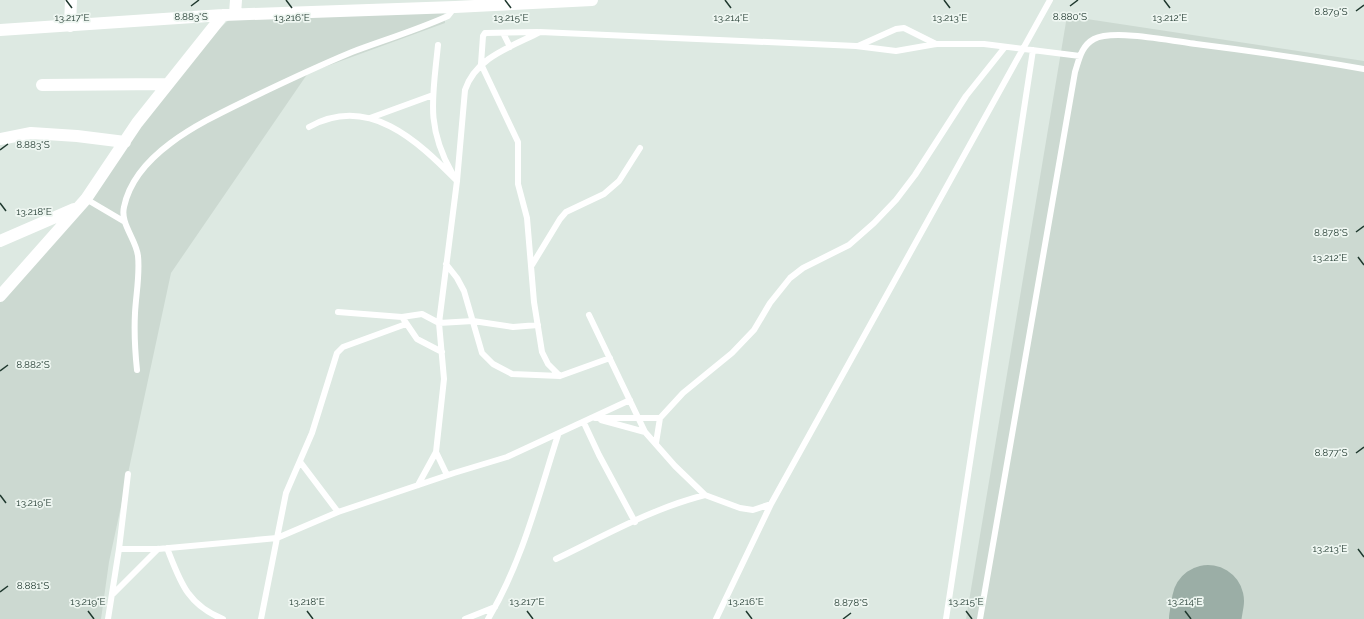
<svg xmlns="http://www.w3.org/2000/svg" width="1364" height="619" font-family="Raleway,sans-serif">
<style>
.built{fill:#ccd9d1}
.lines{fill:none;stroke-linecap:round;stroke-linejoin:round}
.runway{stroke:#9baea6;stroke-width:72}
.service{stroke:#fff;stroke-width:6}
.minor{stroke:#fff;stroke-width:12}
.ticks{fill:none;stroke:#1f382e;stroke-width:1.5}
.ticks-label{font-size:10px;text-anchor:middle;fill:#1f382e;stroke:#eef6f1;stroke-width:3.5;stroke-linejoin:round;paint-order:stroke}
</style>
<rect width="100%" height="100%" fill="#dde9e2"/>
<path class="built" d="M444,6L445,23L308,73L171,273L109,562L101,619H0V302L16,277L220,28L230,19Z
M1067,16L1364,61V619H966Z"/>
<g class="lines">
<path class="runway" d="M1205,619L1208,601"/>
<path class="service" d="M538,32L485,33L483,36L481,64L518,142V184L527,218L534,302L542,352L548,364L560,376
M503,33L510,47
M438,45C433,96 425,125 452,173
M858,46L896,29L904,28L936,44
M370,118L433,95
M309,127C368,94 417,140 457,181
M86,199L125,222
M446,264L457,278L464,291L482,353L493,364L512,374L560,376L610,358
M532,265L560,219L566,212L604,194L619,181L640,148
M338,312L402,317L417,339L442,352
M589,315L645,432L675,466L705,495L740,508L753,510L771,504
M402,317L422,314L439,323L473,321L513,327L538,325
M137,370C135,351 134,332 135,313C136,294 140,275 138,256C136,239 120,224 124,207C135,153 202,122 247,100C282,83 316,67 352,52C384,40 417,30 448,16L455,7
M595,418H660
M601,420L645,432
M584,423L599,455L635,522
M656,443L660,418L683,393L732,353L754,330L770,303L790,278L803,268L849,245L874,223L896,200L915,175L966,96L1005,47
M436,452L447,475
M301,463L338,512
M418,485L436,452L444,379L439,323L457,181L465,90C476,57 511,47 540,32L856,46L896,51L936,44H984L1080,56
M167,548C180,581 187,605 223,619
M119,549L128,474
M556,559C604,536 653,508 705,495
M112,595L158,549
M108,619L119,549H158L277,538L286,493L312,433L337,353L343,347L406,324
M261,619L277,538L338,512L454,473L507,457L630,400
M465,619L495,607
M488,619C522,563 538,497 558,435
M716,619L771,504L1050,0
M946,619L1033,50
M980,619L1075,72C1079,60 1081,46 1094,39C1113,29 1173,41 1196,44C1252,51 1308,59 1364,69"/>
<path class="minor" d="M235,14L236,0
M70,26L71,0
M0,30L223,15L455,7L592,0
M42,85L167,84
M0,139L31,133L77,136L125,142
M0,241L74,209
M0,296L86,199L137,123L223,15"/>
</g>
<path class="ticks" d="M66,0L72,8M286,0L292,8M505,0L511,8M725,0L731,8M944,0L950,8M1164,0L1170,8M191,6L199,0M1070,6L1078,0M1356,11L1364,5M0,150L8,144M0,203L6,211M1356,232L1364,226M1358,257L1364,265M0,371L8,365M1356,453L1364,447M0,495L6,503M1358,549L1364,557M0,592L8,586M88,611L94,619M307,611L313,619M527,611L533,619M746,611L752,619M966,611L972,619M1185,611L1191,619M843,619L851,613"/>
<g class="ticks-label">
<text x="1331" y="15">8.879°S</text>
<text x="191" y="20">8.883°S</text>
<text x="1070" y="20">8.880°S</text>
<text x="72" y="21">13.217°E</text>
<text x="292" y="21">13.216°E</text>
<text x="511" y="21">13.215°E</text>
<text x="731" y="21">13.214°E</text>
<text x="950" y="21">13.213°E</text>
<text x="1170" y="21">13.212°E</text>
<text x="33" y="148">8.883°S</text>
<text x="34" y="215">13.218°E</text>
<text x="1331" y="236">8.878°S</text>
<text x="1330" y="261">13.212°E</text>
<text x="33" y="368">8.882°S</text>
<text x="1331" y="456">8.877°S</text>
<text x="34" y="506">13.219°E</text>
<text x="1330" y="552">13.213°E</text>
<text x="33" y="589">8.881°S</text>
<text x="88" y="605">13.219°E</text>
<text x="307" y="605">13.218°E</text>
<text x="527" y="605">13.217°E</text>
<text x="746" y="605">13.216°E</text>
<text x="966" y="605">13.215°E</text>
<text x="1185" y="605">13.214°E</text>
<text x="851" y="606">8.878°S</text>
</g>
</svg>
